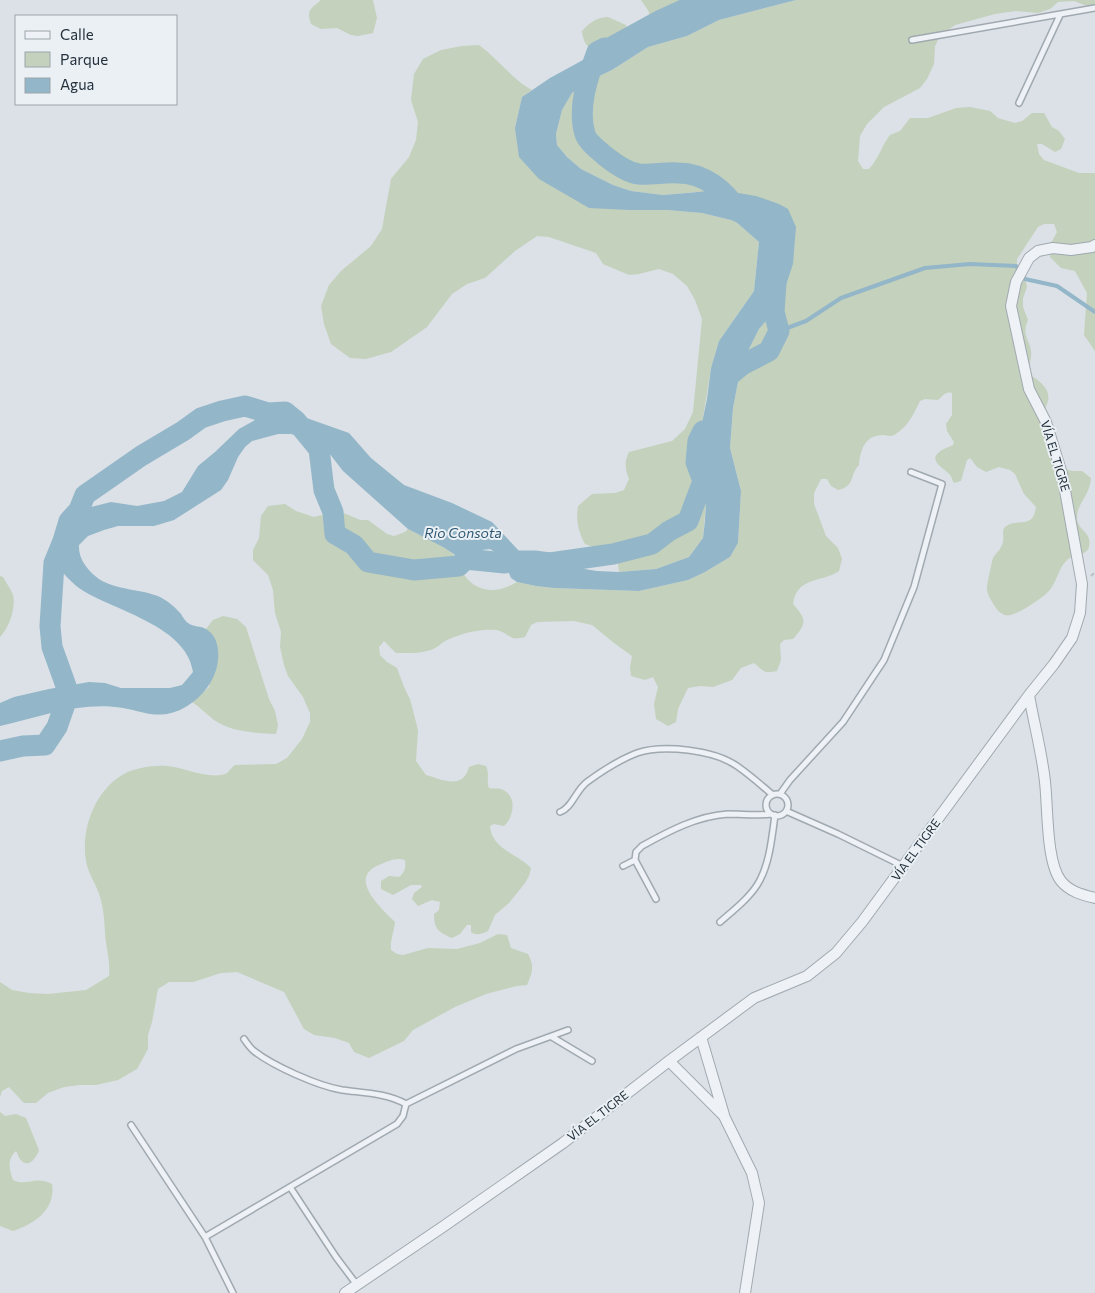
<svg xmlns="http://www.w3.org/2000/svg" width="1095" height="1293" font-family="Commissioner,sans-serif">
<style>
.green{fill:#c4d1bc}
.water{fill:#93b6c9}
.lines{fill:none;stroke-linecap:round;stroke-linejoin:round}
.stream{stroke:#93b6c9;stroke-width:4}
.river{stroke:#93b6c9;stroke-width:21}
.lane-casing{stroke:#a0a9b0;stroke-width:8}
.street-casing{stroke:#a0a9b0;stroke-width:12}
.path{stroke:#b9bfc5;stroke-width:2;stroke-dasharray:4 4;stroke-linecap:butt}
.lane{stroke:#eef1f5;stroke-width:5}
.street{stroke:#eef1f5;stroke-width:10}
.labels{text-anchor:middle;stroke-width:4;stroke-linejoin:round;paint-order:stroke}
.street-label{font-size:12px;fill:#24313d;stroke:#eaf0f4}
.water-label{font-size:14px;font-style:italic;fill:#2d5772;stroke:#eaf0f4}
</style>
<rect width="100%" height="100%" fill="#dbe1e6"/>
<path class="green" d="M321,0H373L377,18L373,33L358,36L351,35L337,28L321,29L311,24C306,9 311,9 321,0Z
M641,0H693L696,4L640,32C638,25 644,23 649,17V12Z
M796,0H1095V9L1074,1L1058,2L1050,9L1038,13L1016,11L995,14L955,25L940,36L935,46L934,64L927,79L920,88L884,107L867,124L860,136L858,161L863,169H869C878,160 882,145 890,135L900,131L910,118H928L956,108L970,107L990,111L998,118L1015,123L1022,121L1032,113H1044L1052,127L1059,131L1065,139L1061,149L1055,152L1042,144H1037L1039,154L1044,160L1079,173H1095V351L1084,335L1087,293L1075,271L1061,268L1050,257L1051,243L1057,232L1054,224H1044L1038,227L1017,259V266L1025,279L1027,287L1023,298V307L1028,320C1020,338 1033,341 1031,357C1030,363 1029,368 1028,374C1039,380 1053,390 1047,404C1045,409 1041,416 1040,422C1040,425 1053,461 1055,466L1072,471H1082L1091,478C1090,496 1077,503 1077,517C1076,530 1093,532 1089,547C1086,556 1074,554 1067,560C1058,568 1057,583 1048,592C1041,599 1014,618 1005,615C1001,614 996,609 994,605C991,600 987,594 987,588C987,585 992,561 993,558C996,553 1002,548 1003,542C1004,537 1002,533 1004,528C1017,516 1033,531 1036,507L1024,494L1015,474L1010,470L999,467L986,472L977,467L970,458L967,460L961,481L954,483C952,480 952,477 950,475C945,468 925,461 942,450C945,448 950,447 953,445L954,442L947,431L946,424L952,415V393C945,391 942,397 938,400L925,399L920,401C913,415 908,427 894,435C890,437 887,435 883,435C865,435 860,450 859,465C849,475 856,486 838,490L831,486L827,479H821L814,493V504L826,536L838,548L842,559L839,571C822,583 797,576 793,604C807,620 807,623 793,639L784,640L780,644L781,660L777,671C763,674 764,671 754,663L741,668L732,680L713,687L700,686L688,688L678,709L676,722L668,726L656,719L654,704L658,687L653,677L645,680L631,676L630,667L632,656L614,643L592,625L574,621L537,622L531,625L525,637C510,641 512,636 500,631C493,629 484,630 477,631C467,632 456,636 447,640C441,643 437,648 431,650C419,654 408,653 396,653L384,641L379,647L380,655L387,662L397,668L404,687L410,699L418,730L416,761L426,775C443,780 463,790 469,767L478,764L486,766C490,774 486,781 489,788C492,789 498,788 501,789C518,795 514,817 504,826L494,824L490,826C492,850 517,853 531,868L529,876L525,883L509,903L495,915L488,931C482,934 476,936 471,932V925H467L460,934L452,938C438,932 434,929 434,914L439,910L440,902L432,900L418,906L412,899L414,893L422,887L421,885H411L393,895L381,889V881L389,876L399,877C405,872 406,868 405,860C396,857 388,861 379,865C347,878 381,908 395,922C394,932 390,940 391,950L397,954L403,955L428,948L457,949L480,943L498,934L507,935L511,948L528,954C535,967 532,973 527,985L517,986L486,994L455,1007L413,1030L404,1041L369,1058L354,1052L349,1043L335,1038L314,1035L304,1029L284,992L237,972L221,973L193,982H169L158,989L152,1022L148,1035V1049L137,1069L118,1080L96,1085H80L64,1087L48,1093L36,1103H24L9,1087L2,1091L0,1097V982L12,990L29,993L48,994L86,990L109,976C110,961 108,956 106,942C104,927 105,912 100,897C97,885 88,874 86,861C81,831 93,795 119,777C132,768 151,765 167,766C183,767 211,781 227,773C229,771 232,767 235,765L276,764L287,758L302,739L310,722V713L303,697L288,676L284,665L280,647L281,632L275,613L273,590L268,575L253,560V550L259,538L261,516L268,506L285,504L296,511L314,517L339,511L360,520H368L387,534L394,536L405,532L408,529C422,537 440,543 452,553C457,557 458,565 461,570C474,593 496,595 517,582L536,586L554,588L639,591L688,580L705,572L730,557L738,543L741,491L730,448L733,408L737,387L742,365L750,347L759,329L774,312L795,244L695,192L663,195L631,191L613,185L581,169L567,157L557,145L556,134L562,110L572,93L595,78L612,70L648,47L687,36L719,20Z
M608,17L626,25L630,37L597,52C587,48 583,42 582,31C590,22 596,18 608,17Z
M479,45C498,59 512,79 532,90L522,97L515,128L629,210H667L702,213L735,221L759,242L754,291L719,341L711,368L696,462L706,502L703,538L689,557L656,569L619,572L618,564L613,554L585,544C578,531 576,521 578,506L592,494L615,493L624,490L629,479C625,469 624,462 629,452L672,441L685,429L693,412L702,319L695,300L687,286L673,274L659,269L639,274L629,275L603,264L596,253L549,237L537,236L515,251L485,278L467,284L452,294L427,327L391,352L366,359L350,358L331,344L324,324L321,306L329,285L341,271L371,246L382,229L391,179L409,157L416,140L418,122L411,100L414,74L423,59L441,50L462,46Z
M0,576L3,577C6,583 11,589 13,595C16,608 9,628 0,637Z
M223,616L237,619L246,627L269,699L275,711L278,725L276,734C256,733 231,732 214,720C206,714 200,707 192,702L209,687L213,636L206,629L213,620Z
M0,1112L5,1116L16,1114L26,1118L39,1150C37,1157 28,1170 20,1159C18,1157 18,1154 16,1151C7,1159 9,1169 13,1180C27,1187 35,1175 52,1184C56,1210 34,1224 13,1231L0,1226Z"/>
<path class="water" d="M706,0H796L719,20L687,36L648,47L612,70L595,78L572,93L562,110L556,134L557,145L567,157L581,169L613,185L631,191L663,195L721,190L756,196L779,204L788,209L796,227L793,264L783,294L774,312L759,329L750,347L742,365L737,387L733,408L730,448L741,491L738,543L730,557L705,572L688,580L639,591L554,588L536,586L517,582L511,578L505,564L496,553L490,549L482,550L473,556L465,559L460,558L443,547L408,529L343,471L326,449L309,439L291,434H278L252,441L245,447L238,457L228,480L221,490L174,520L154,526H118L104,530L88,536L79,545C78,559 88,571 99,579C115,590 142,589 160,597C168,601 176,608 181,614C183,617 185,621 188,623C193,627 201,626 206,629C220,637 220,657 216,670C211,687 197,701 182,709C159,720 145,712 123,708C81,701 40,717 0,726V703L14,697L49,689L89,682L105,683L121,688H170L182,685L193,672C187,626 115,611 82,590C71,583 62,571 54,563L58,541L69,521L79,510L111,502L137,506L164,501L182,492L198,466L215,452L239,429L268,413L285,412L298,415L349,433L371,458L404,485L452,503L492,522L519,551L534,561L597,571L619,572L656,569L689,557L703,538L705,520L706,502L696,462L698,442L707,399L711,368L719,341L754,291L759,242L735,221L702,213L667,210H629L589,208L539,179L519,157L515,128L522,97L550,78L605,48L645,30Z"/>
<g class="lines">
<path class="stream" d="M779,331L806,321L841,298L925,268L970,264L1016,266L1025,279L1057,286L1095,312"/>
<path class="river" d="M705,0L661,20L610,48H605L597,52C588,76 577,108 585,134C587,142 603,154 609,159C617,165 629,173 639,174C652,175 665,172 678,173C704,173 725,190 739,212
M721,384L726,378L742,365L769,351L779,331L774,312L776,283
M0,751L23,746L45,745L57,727L64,707L66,686L52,647L50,626L54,563L63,541L69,521L79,510L85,495L141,456L183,431L201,418L222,411L245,406L268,413L285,412L296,421L319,449L324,490L333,512L335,534L354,545L368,562L414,570L459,566L465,559L505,563L512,561H534L550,563L613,554L652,544L669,531L688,521L703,481L696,462L698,441L703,431"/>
<defs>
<path id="lane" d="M912,40L1095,8
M1019,103L1060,15
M780,794L790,780L843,722L884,660L914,587L942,484L911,472
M766 805a11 11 0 1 1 22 0a11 11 0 1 1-22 0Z
M786,811L838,834L903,866
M560,812C572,808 576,790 587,782C602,771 619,760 637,753C663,744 714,750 737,766C750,775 761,785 773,795
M635,860L656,899
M623,866L635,860L636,852L642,846C669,831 697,816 728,814C743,814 756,816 771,814
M720,922C734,910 752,896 760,880C770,861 772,836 775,815
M552,1037L592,1061
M244,1039C247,1043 250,1048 254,1051C273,1066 318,1086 342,1090C364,1093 386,1093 406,1104
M406,1104L516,1049L568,1030
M131,1125L205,1237L233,1293
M290,1187L336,1257L357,1285
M205,1237L397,1124L403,1116L406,1104"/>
<path id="street" d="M1029,695C1034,724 1042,753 1045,782C1048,807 1046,862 1061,881C1070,892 1083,895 1095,898
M701,1037L724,1115
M669,1061L724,1116L752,1173L759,1203L745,1293
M345,1293L444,1226L563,1143L669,1061L754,998L807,976L836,953L862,922L1029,695L1054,664L1072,638L1080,613L1082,584L1062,474L1046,422L1029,389L1011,306L1016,282L1029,258L1038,251L1053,248L1071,250L1092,247L1095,245"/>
</defs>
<use href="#lane" class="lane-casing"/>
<use href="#street" class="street-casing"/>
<path class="path" d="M1091,576L1095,572"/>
<use href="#lane" class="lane"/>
<use href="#street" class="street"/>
</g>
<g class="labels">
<g class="street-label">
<text transform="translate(1055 456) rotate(73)" y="4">VÍA EL TIGRE</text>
<text transform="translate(916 850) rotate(-54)" y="4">VÍA EL TIGRE</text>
<text transform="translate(598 1116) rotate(-38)" y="4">VÍA EL TIGRE</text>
</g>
<g class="water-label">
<text x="463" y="538">Rio Consota</text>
</g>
</g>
<rect x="15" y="15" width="162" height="90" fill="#eaf0f4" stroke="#9ba4ab"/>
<rect x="25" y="31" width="25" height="8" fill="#eef1f5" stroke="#9ba4ab"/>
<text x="60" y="40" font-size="15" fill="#24313d">Calle</text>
<rect x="25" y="52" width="25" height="15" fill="#c4d1bc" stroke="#9ba4ab"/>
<text x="60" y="65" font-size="15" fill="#24313d">Parque</text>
<rect x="25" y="78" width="25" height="15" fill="#93b6c9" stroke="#9ba4ab"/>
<text x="60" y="90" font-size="15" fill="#24313d">Agua</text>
</svg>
